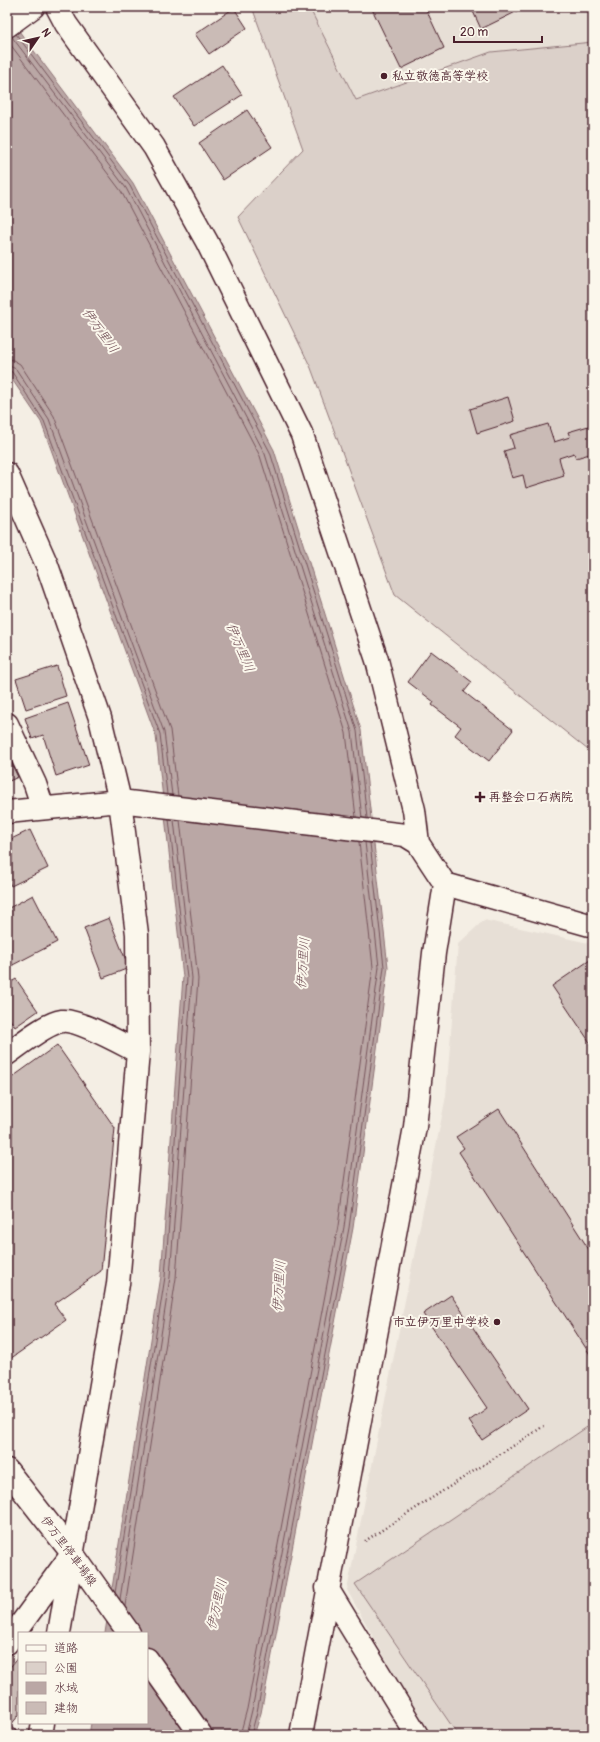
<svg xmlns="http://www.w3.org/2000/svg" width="600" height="1742" font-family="Pangolin,'Klee One',sans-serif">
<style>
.built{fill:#e7dfd6}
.green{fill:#dbd0c9;stroke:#92787a}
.water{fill:#baa7a5;stroke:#8d7174}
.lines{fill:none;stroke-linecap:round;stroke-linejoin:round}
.shore{stroke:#77555c;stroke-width:1}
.building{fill:#cabbb6;stroke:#4a1f2b}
.minor-casing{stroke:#4a1f2b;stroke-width:25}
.tertiary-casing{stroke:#4a1f2b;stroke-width:25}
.secondary-casing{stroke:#4a1f2b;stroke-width:25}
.path{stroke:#4a1f2b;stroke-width:2.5;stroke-dasharray:1 3;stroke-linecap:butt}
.minor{stroke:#fbf7ec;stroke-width:22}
.tertiary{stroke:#fbf7ec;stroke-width:22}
.secondary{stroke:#fbf7ec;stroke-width:22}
.poi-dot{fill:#4a1f2b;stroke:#fbf7ec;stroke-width:1.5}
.labels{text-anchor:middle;stroke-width:4;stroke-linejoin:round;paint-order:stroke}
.poi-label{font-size:12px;font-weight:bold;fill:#4a1f2b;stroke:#fbf7ec;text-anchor:start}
.street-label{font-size:12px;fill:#4a1f2b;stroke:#fbf7ec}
.water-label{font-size:13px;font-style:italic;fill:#714f56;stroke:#fbf7ec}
</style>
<rect width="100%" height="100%" fill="#f4eee4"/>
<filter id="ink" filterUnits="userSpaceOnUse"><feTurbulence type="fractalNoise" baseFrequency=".025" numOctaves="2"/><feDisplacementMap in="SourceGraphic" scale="8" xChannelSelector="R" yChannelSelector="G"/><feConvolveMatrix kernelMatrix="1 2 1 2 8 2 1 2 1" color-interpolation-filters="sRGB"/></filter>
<g filter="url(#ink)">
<path class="built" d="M309,7H593V42L491,52L356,100Z
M484,920L593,944V1735H428L347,1590L446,1096L458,944Z"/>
<path class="green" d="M252,7H309L356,100L491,52L593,42V750H588L395,595L311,368L238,217L303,149Z
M593,1423V1735H458L355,1584Z"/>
<path class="water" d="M7,15L133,183L274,450L361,730L388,967L353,1228L261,1713L254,1735H89L91,1723H147V1633H105L161,1276L183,977L156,736L41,422L7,372Z"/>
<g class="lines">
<path class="shore" d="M16,34L130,186L270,452L357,731L367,818
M12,37L126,188L265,454L352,732L362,818
M7,40L121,191L260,456L346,733L356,817
M7,359L13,360L20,364L54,416L170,730L178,796
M7,365L16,369L49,419L164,732L172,795
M7,370L12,372L44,421L160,734L167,794
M115,1593L165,1277L187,978L169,819
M120,1599L170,1277L192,978L174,820
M125,1606L176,1278L198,979L180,820
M240,1735L247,1709L338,1226L373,967L359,842
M246,1735L252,1710L344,1227L379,967L365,842
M251,1735L257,1712L349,1228L384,967L370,843"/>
</g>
<path class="building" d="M371,7H425L444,48L401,69Z
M471,7H526L481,29Z
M234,8L247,28L209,54L195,34Z
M222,65L242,95L194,126L174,97Z
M247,110L272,147L223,180L199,143Z
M508,397L515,421L477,433L470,409Z
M548,424L554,442L570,437L568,432L592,425L593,453L576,458L574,453L559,458L564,476L526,488L523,475L512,478L504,451L514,448L510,435Z
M431,651L472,682L464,692L513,730L489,761L455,735L461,727L432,705L434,702L408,682Z
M57,666L66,696L26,709L16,679Z
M68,703L89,765L56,776L43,735L32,739L25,718Z
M7,755L18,777L7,782Z
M30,830L48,868L11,886L7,877V841Z
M33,895L57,942L7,968V909Z
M109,918L129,968L103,978L84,928Z
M590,960L593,965V1047L552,986Z
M16,979L38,1011L15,1027L7,1015V985Z
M57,1045L115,1128L101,1271L54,1304L66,1320L7,1361V1081Z
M499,1109L593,1256V1359L459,1152L464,1148L456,1137Z
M451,1295L528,1409L482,1440L469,1421L487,1408L423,1314Z
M19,1656V1715L10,1726L21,1735H7V1671Z"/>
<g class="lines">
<defs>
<path id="minor" d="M57,7L66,24L154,147L207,242L302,435L377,660L414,810L418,843
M7,474L47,565L100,718L120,801L137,934L138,1052L118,1284L59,1633
M7,724L35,784L43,808
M7,812L120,801L405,835L418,843L445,884L593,926
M7,1054C20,1045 46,1023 62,1021C78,1019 122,1044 138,1052
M327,1588L417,1735
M7,1643L70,1557
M41,1735L43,1723
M301,1735L415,1127L434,953L445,884"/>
<path id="tertiary" d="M7,26L33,7"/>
<path id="secondary" d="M7,1470L72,1553L129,1633
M147,1659L201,1735"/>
</defs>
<use href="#minor" class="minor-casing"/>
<use href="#tertiary" class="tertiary-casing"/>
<use href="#secondary" class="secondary-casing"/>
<path class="path" d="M365,1541L544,1426"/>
<use href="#minor" class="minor"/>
<use href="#tertiary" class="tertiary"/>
<use href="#secondary" class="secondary"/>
</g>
</g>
<g class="poi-dot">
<circle cx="384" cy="76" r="4"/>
<path d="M478 791h4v4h4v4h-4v4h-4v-4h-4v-4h4z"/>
<circle cx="497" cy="1322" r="4"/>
</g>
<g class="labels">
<g class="poi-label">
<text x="392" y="80">私立敬徳高等学校</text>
<text x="489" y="801">再整会口石病院</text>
<text x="489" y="1326" text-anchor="end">市立伊万里中学校</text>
</g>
<g class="street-label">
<text transform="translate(69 1551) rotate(53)" y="4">伊万里停車場線</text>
</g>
<g class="water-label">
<text transform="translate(101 330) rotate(54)" y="5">伊万里川</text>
<text transform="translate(241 647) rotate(67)" y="5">伊万里川</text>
<text transform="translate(302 963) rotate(-86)" y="5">伊万里川</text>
<text transform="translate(278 1286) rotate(-86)" y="5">伊万里川</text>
<text transform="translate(216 1604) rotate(-77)" y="5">伊万里川</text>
</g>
</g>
<rect width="600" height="1742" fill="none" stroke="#fbf7ec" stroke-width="24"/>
<rect x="12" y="12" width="576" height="1718" fill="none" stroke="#4a1f2b" stroke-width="1.5" filter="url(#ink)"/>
<rect x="18" y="1632" width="130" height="92" fill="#fbf7ec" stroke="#b4a19f"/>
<rect x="26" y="1645" width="20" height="6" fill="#fbf7ec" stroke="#b4a19f"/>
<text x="54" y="1652" font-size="12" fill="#4a1f2b">道路</text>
<rect x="26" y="1662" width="20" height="12" fill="#dbd0c9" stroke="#b4a19f"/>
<text x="54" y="1672" font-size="12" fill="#4a1f2b">公園</text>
<rect x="26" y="1682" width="20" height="12" fill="#baa7a5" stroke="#b4a19f"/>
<text x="54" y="1692" font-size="12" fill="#4a1f2b">水域</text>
<rect x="26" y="1702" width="20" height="12" fill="#cabbb6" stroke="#b4a19f"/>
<text x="54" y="1712" font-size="12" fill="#4a1f2b">建物</text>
<g transform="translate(38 38) rotate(56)" stroke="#fbf7ec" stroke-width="3" paint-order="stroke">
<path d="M0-3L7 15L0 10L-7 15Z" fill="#4a1f2b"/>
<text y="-6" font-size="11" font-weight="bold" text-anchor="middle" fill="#4a1f2b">N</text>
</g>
<path d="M454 36v6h88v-6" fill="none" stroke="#4a1f2b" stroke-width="2"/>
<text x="460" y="36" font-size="12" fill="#4a1f2b" stroke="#fbf7ec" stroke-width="3" paint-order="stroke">20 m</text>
</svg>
